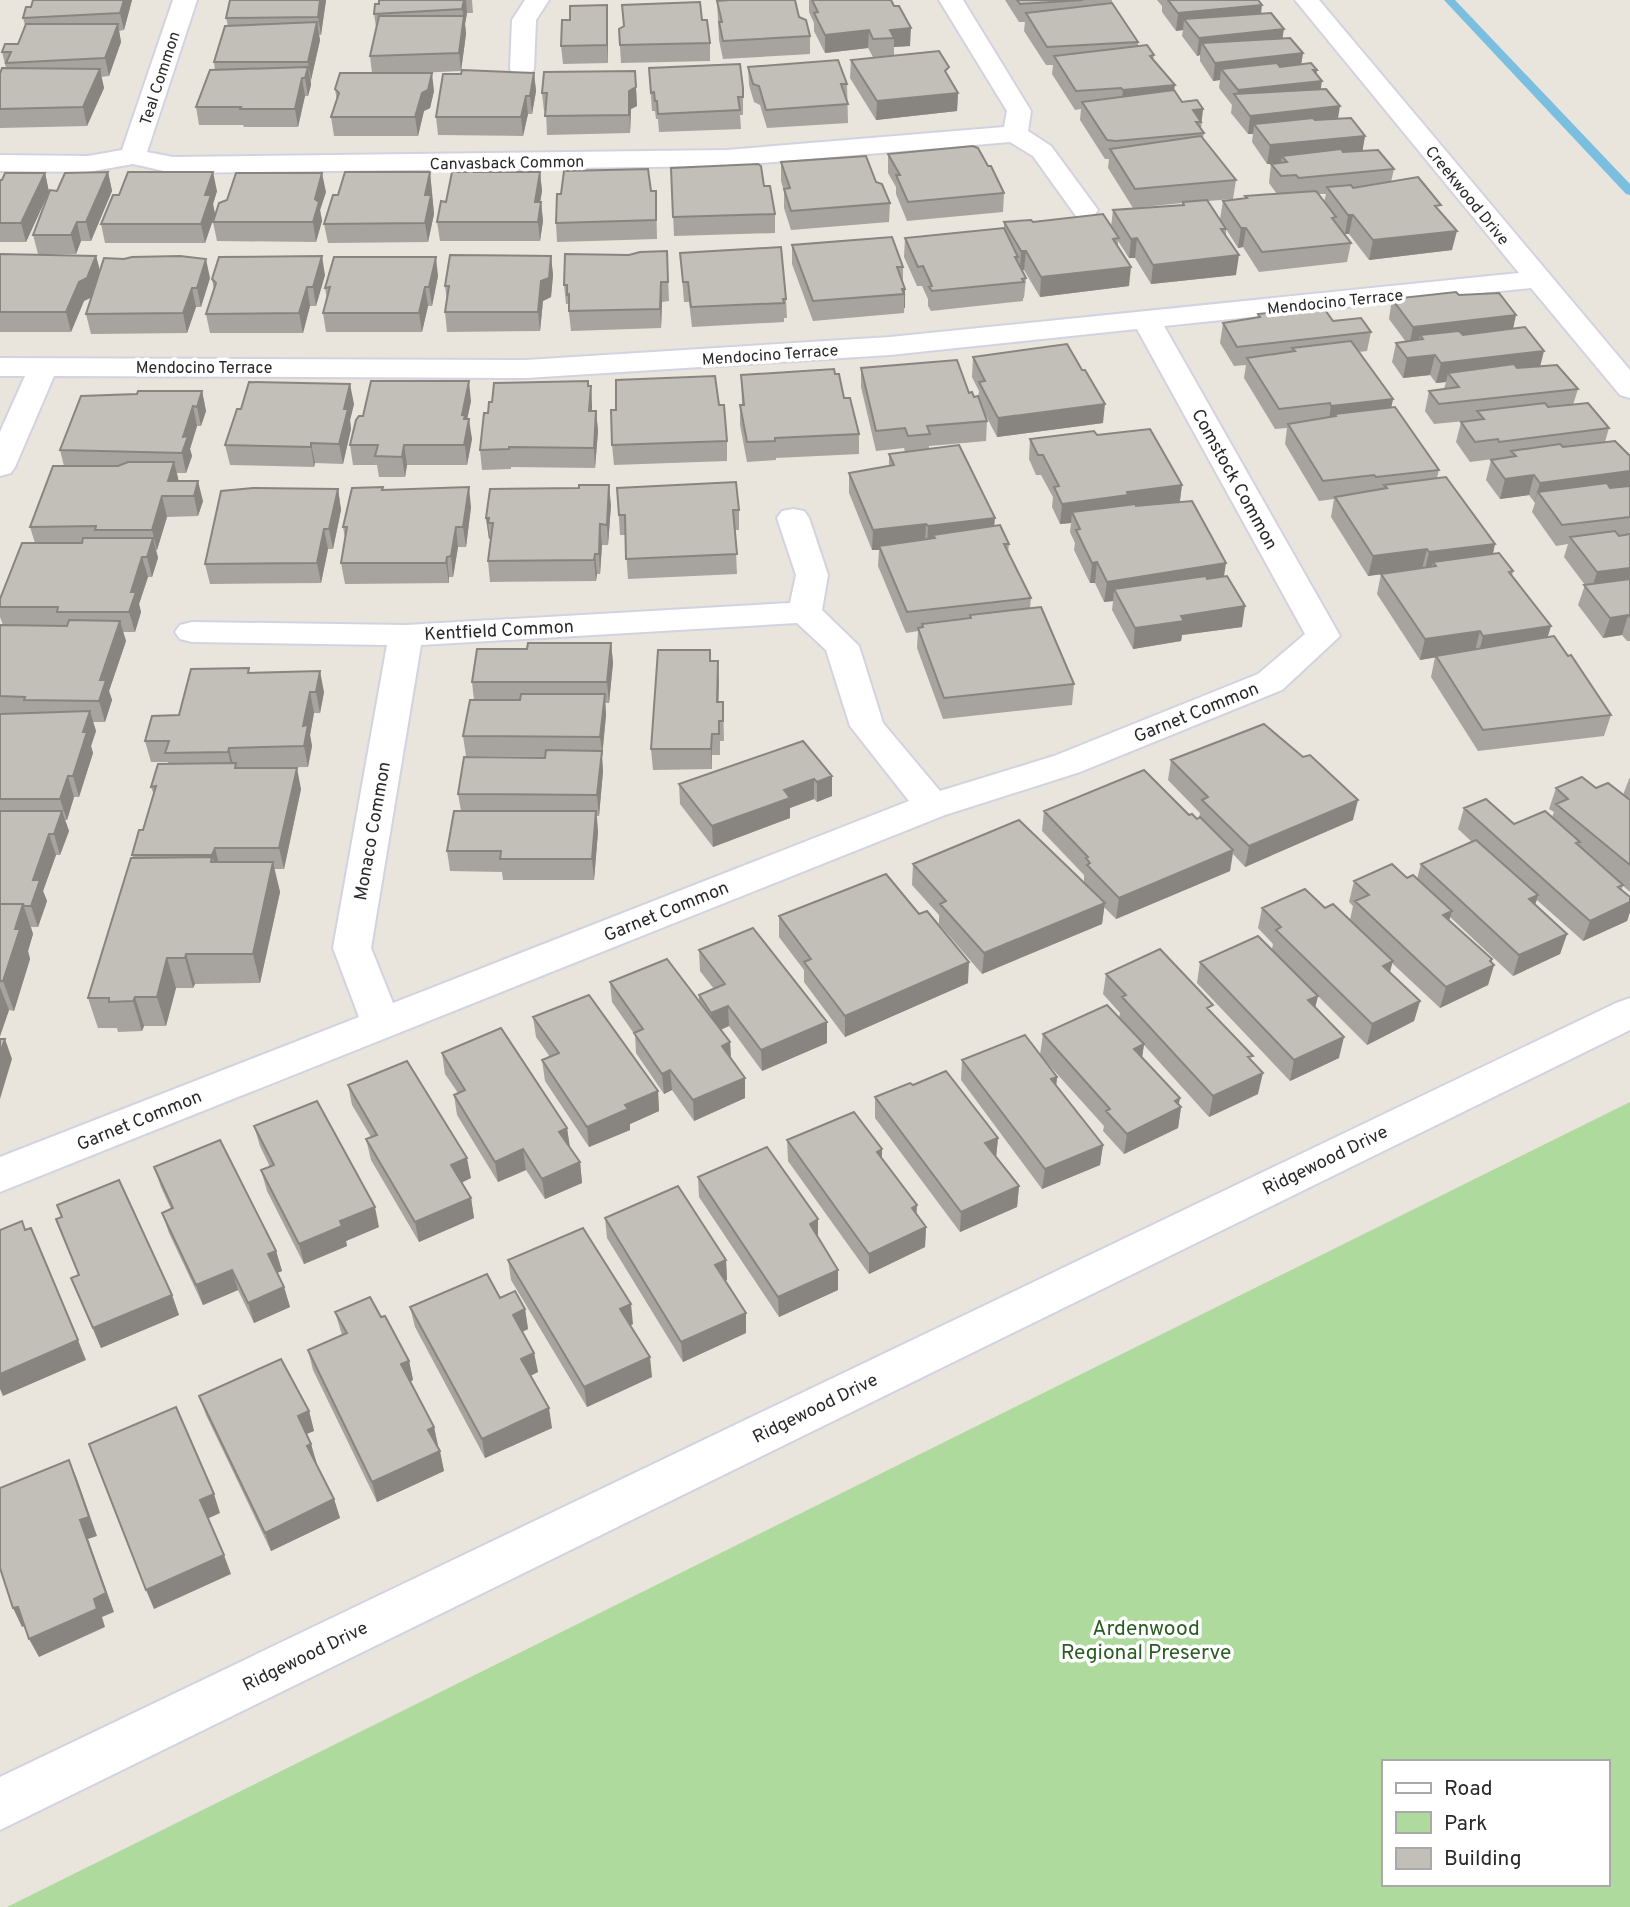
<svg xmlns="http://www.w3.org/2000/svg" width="1630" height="1907" font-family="Overpass,sans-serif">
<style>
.green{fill:#afda9e;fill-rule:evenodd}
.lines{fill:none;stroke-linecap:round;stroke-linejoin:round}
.stream{fill:#7abfe0;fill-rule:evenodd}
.minor-casing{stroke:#d1d3e0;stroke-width:4}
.minor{fill:#fff;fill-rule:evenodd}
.wall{fill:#a7a39e;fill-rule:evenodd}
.shaded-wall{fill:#888581}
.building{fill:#c2beb8;stroke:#888581;stroke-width:2}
.labels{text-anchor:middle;stroke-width:7;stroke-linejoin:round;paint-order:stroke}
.far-street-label{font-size:16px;fill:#292929;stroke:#fff}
.street-label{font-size:18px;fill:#292929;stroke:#fff}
.near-park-label{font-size:21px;fill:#2a5d21;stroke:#fff}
</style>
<rect width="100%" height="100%" fill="#e9e4dc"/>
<path class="green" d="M1630,1102V1907H7ZM1383,1762H1607V1884H1383Z"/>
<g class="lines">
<path class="stream" d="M1444,0H1455L1630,184V195L1626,194Z"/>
<defs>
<path id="minor" d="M173,0H197L147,152L173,157L727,150L1004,127L1007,111L939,0H963L1031,111L1028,131L1051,146L1098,210L1094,216L1085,218L1076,216L1033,156L1010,142L727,166L173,173L133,164L88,172L0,171V155L88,156L122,150Z
M525,0H549L536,20L534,69L531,74L522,76L513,74L510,69L512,20Z
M1295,0H1319L1630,370V398L1620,395L1531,288L1164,326L1340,636L1282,690L1080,772L945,815L0,1192V1157L359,1017L333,948L387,645L192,642L180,639L175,632L180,625L192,622L406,625L790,603L796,575L777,518L782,511L793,509L804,511L809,518L828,575L822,610L859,646L883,723L940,791L1054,756L1258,674L1305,634L1137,329L890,355L526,378L54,376L15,467L11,473L0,476V432L25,376H0V358L526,360L890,337L1519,273ZM797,623L826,650L850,726L909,801L393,1003L371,948L421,645Z
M1630,998V1030L0,1830V1777L1616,1003Z"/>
</defs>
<use href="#minor" class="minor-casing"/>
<use href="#minor" class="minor"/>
</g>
<path class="wall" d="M132,0L124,30L119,31L121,42L109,76L101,77L104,88L87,126L0,128V74L6,68L2,52L18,44L25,25L23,18Z
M230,0H326L321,35H319L320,40L311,80V85L308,96H305L298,127H244L243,125H199L196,107L215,70L214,62L228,26L226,18Z
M379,0H472L473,13H467L465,24L466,34L461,71L416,73L434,91L430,108L424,111L418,136H334L331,117L337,101L335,89L372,73L370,56L376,27L374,14L379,4Z
M809,0H891L910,46L894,47V56L873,57L868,48L825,53L814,31V23L809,12Z
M1005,0H1112V3L1138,42V46L1154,55L1153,60L1182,102L1203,109L1200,128L1204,133L1203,138L1236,180L1233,199L1208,201L1220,219L1223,201L1244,199L1245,196L1277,194L1269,183L1271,164L1281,163L1267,164L1252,142L1253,134H1248L1231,113L1232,105L1219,88L1220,80L1213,81L1200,61V55L1197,56L1182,36L1183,30L1176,31L1162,12V6L1157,0H1258L1261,14L1283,38L1303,53L1301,65L1317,70L1316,74L1321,89L1338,119L1365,136L1362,151L1394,169L1391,182L1440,211L1452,250L1369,260L1349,234H1345L1351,243L1347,262L1259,272L1243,247L1238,248L1226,229V235L1236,275L1151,284L1135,258H1129L1118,241V246L1129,286L1040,297L1024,270H1022L1026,278L1024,298H1023V301L931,311L928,306V299L922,286H917L904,257L905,238L1004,228V222H1033L1111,227L1113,210L1182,205V203L1133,208L1108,168L1109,159H1105L1080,120L1081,109L1075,110L1052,74L1053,65H1046L1024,31L1025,22H1019ZM1319,194H1326L1324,202Z
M717,1L799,17L810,36V54L723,59L719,40Z
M702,20L710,43V61L621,63L619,29Z
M608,23V63L563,64L561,46Z
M851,60L948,77L958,93L957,111L876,120L850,78Z
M748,67L847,84L848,123L767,128L760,105L754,102L749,85Z
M649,68L743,88V115H740L741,129L659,132L658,119H656L655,111H652Z
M635,71L637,106L631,109L630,133L547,135L546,111H544L542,93Z
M534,73L536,91L532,114H528L523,136L438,135L436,117L461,74Z
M888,154L1004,193L1003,212L907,221L896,194V187L888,173Z
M781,162L876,182L890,203L889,222L791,230L784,208V191L781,181Z
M671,168L775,214V233L674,236Z
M108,172L112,191L91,241H81L76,254H38L33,235L57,191Z
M430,172L434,214L428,242L328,243L324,224L338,195Z
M540,172L542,191L540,202H541L543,221L540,241H440L437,222L446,202Z
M45,173L49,192L26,242H0V180Z
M217,191L213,204L215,214L205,243H105L101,224Z
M656,191L657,239L557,242L556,223L561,194Z
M326,192L320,210L322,221L316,242L217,241L213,222Z
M792,245L903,267V282L905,289L904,313L813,321L792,264Z
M667,251L669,301L662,302L661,328L571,331L568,304H566L564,285L629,255Z
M680,253L786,299L787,318H784V322L692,327L689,302H684Z
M0,254L96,256L100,271L210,278L201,307H196L187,333L91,334L86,314L92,297L84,301L71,332H0Z
M551,256L553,275L551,297L543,301L540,331L447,332L445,312L447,301L445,286Z
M325,275L316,306H310L303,333H210L206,314L214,290L212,279Z
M438,276L432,306H428L422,332H326L323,313L327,299L325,288Z
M1459,295L1513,329L1540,366L1578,389L1573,405L1609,428L1605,442L1630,456V641H1627L1622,635L1603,638L1578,605L1585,585L1564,557L1568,544L1556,546L1532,512L1535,503L1529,495L1500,499L1486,480L1491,460L1493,459L1470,462L1456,442L1461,422L1475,420L1434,424L1425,411L1429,391L1444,389L1446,382L1436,383L1430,375L1403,378L1392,362L1396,343L1406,342L1389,319L1392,299Z
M1258,314L1333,321L1371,332L1367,351L1359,352L1393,399L1391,407L1439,470L1437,478L1495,544L1493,554L1513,571L1512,576L1551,626L1547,637L1611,715L1604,736L1478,751L1431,677L1435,657L1420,660L1377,594L1381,574L1368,576L1331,517L1334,499L1319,501L1285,444L1287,428L1275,429L1244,378L1246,365L1234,366L1220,343L1223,323L1257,318Z
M973,357L1103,423L997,437L984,412L987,421L986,441L929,446V449L1009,544L1008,553L1031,598L1030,608L1074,684L1072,705L943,719L917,648L918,631L906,633L878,566L879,550H872L849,493V473L889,466V454L905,452L904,448L876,451L861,387V368L969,393L974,397L978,398L979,391L972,377Z
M835,374L859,434V454L776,458V460L747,462L740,425V405H742L741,375Z
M591,386L592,411H596L598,431L595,468L511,467V469L482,470L480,450L488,413Z
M202,391L206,411L201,426H197L190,449L192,456L186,473H177L178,481L203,501L198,516L167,517L157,550H156L158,558L152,577H148L139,604L141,612L135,632H123L126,641L109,691L112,700L105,722H93L96,731L91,746L93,753L79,797H74L67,820H65L69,831L60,855H56L43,891L47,901L38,927H31L33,934L28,951L30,959L14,1011L9,1010L0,1036V625H3L0,617V599L35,543L30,527L64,466L60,450L137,394Z
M471,401L467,419L472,439L467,465H407L405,477H379L377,465H353L350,445L363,416Z
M354,404L350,420L351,429L343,464L315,463L314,467L230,465L225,445Z
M1097,435L1182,485L1180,502L1224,576L1242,627L1182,635L1181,641L1133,649L1112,610L1113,601L1104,602L1095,583H1090L1074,550L1075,543L1070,532L1071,523L1060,524L1052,507L1053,497L1041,475H1036L1029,459L1030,439Z
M727,441V461L614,465L612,445Z
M617,488L739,510V530H735L737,574L628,579L625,535H620Z
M338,489L341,510L333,549H328L321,583L210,584L205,564Z
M383,490L471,507L466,547H458L453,577H449V583L345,584L341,563L345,538L343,527Z
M611,505L608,545H602L600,574H597L596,581L490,582L488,561L490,541V538L489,539L486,518Z
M611,643L613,663L609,703H605L606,715L602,757L603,771L599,816H597L598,832L594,880H503L502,872L450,871L447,851L461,811L458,794L545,757L466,756L463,736L474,700L472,682L527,649Z
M710,650L711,661H718V702H723L724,741H720V755H712V769L653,770L651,749Z
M250,673L324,692L320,713H314L310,735L312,746L308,767L241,768L301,789L284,869H274L280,892L260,983L195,984L193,988H176L166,1026H144L142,1031L118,1032L117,1028H98L88,998L133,858L132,855L143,830L154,795L151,787L168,764V762H151L145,741L179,715Z
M1171,760L1353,820L1245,867L1233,854L1230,871L1116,919L1104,907L1102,924L982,974L939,924V915L912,885L913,864L1084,883V875L1042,831L1044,811L1189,815L1197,819L1199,818L1200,813L1168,780Z
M832,776V796L817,802L814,799L790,808V818L713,847L680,804L679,784Z
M1630,778V892L1623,886L1621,890L1630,897V912L1627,921L1583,941L1537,900L1535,904L1567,934L1560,954L1513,976L1450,917L1449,920L1494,965L1488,985L1440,1008L1392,963L1390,973L1420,1001L1414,1021L1367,1045L1318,996L1315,1008L1339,1058L1290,1081L1197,983L1200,962L1272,949L1273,944L1258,928L1262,908H1325L1350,920L1353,906L1349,902L1354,881L1407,878L1417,879L1421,864L1472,842L1458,829L1464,808L1514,824L1552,817L1554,812L1549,809L1556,788H1596L1623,795L1629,779Z
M779,916L968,983L845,1037L804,982V970L779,937Z
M699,950L827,1022V1043L762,1071L729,1026L721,1030L730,1042L731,1059L745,1078V1098L694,1121L672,1090L664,1094L636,1053L635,1035L612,1002L610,982L699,1001V995L714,989L700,971Z
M1106,974L1212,1013L1252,1061L1258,1094L1209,1117L1144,1045L1142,1057L1181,1107L1178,1128L1124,1154L1103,1131L1104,1126L1040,1055L1043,1034L1119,1018L1120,1013L1103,994Z
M533,1017L658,1091L659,1111L630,1124V1130L589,1147L545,1081L542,1060L550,1057L536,1037Z
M442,1053L567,1128L570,1147L580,1162L582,1183L545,1199L526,1170L498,1182L457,1115L454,1095L458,1093L445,1074Z
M962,1060L1057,1077L1056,1086L1103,1145L1100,1165L1042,1189L961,1080Z
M348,1085L471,1178L462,1182L471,1198L474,1218L419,1242L371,1160L366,1139L371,1137L352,1105Z
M913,1085L998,1138L996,1157L1019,1186L1017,1207L960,1232L875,1118V1097Z
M254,1126L379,1227L346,1241L347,1246L304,1264L267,1191L261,1170L270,1167L260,1146Z
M787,1140L882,1159L917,1214L926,1227L925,1247L869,1274L788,1161Z
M154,1167L276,1251L282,1271L277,1273L284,1287L290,1307L254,1323L238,1290L203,1305L169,1233L162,1213L171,1209L161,1187Z
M698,1177L818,1237L838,1270V1290L779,1317L699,1197Z
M605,1218L726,1260L727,1280L725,1281L746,1313V1333L683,1362L607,1238Z
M508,1260L633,1324L630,1325L652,1377L587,1407L511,1280Z
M71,1278L172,1295L179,1315L101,1348Z
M500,1298L525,1309L528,1329L522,1332L534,1353L538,1372L530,1376L552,1428L485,1458L415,1327L410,1307Z
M335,1312L381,1317L409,1361L413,1380L410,1382L434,1427L438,1446L444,1471L377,1502L313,1370L308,1350L342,1335Z
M199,1396L309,1411L314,1431L306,1434L311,1444L316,1464L334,1499L340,1518L271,1551L206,1415Z"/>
<path class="shaded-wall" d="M124,0H132L124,30L120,13Z
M320,0H326L321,35L318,17Z
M464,0H466L467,13L465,24L466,34L461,71L459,53L464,20L462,9Z
M607,5L608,23V63L607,45Z
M1262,5L1260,23L1184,19L1183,30L1176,31L1178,13Z
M317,22L320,40L311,80L308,62Z
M118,24L121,42L109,76L105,58Z
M911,28L910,46L894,47V38L890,30Z
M1284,29L1281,47L1202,43L1200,55L1197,56L1199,38Z
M869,30L868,48L825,53V35Z
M1303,53L1300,71L1221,69L1220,80L1213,81L1215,63Z
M308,67L311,85L308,96L305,78Z
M100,69L104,88L87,126L83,107Z
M1317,70L1315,82L1322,81L1319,99L1237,98L1238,90Z
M635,71L637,106L631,109L630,133L629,91Z
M432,73L434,91L430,108L424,111L418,136L415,117L422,93Z
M534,73L536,91L532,114L530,96Z
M302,78L305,96L298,127L295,109Z
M1175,85L1172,103L1121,108L1123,90Z
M958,93L957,111L876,120L877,101Z
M526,96L528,114L523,136L521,117Z
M1340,106L1337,125L1254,124L1253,134H1248L1250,116Z
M1203,109L1201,128H1200L1201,122L1193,110Z
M1365,136L1362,154L1282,156L1281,163L1267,164L1270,145Z
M108,172L112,191L91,241L86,222Z
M213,172L217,191L213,204L215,214L205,243L201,224L205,195Z
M430,172L434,214L428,242L425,223V195Z
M540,172L542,191L537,221L535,202Z
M45,173L49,192L26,242L21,223Z
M322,173L326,192L320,210L322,221L316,242L313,222L315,199Z
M541,202L543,221L540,241L538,222Z
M1348,215H1353L1349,234H1345Z
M77,222L81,241L76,254L71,235Z
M1241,228H1246L1243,247L1238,248Z
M1457,231L1452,250L1369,260L1373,240Z
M1137,238L1135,258H1129L1131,239Z
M1021,251H1026L1024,270L1020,271Z
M1239,255L1236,275L1151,284L1153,265Z
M96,256L101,275L92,297L84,301L71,332L66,312L79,282Z
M322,256L325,275L316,306L313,287Z
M551,256L553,275L551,297L543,301L540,331L538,312L541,281Z
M436,257L438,276L432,306L429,287Z
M206,259L210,278L201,307L197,288Z
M1131,267L1129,286L1040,297L1041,277Z
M661,282L662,302L661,328L660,309Z
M307,287L310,306L303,333L299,313Z
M425,287L428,306L422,332L419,313Z
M192,288L196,307L187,333L183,313Z
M902,289H905V308H904V294Z
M1516,315L1512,334L1423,339L1420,335L1418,345L1409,346L1413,327Z
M1544,351L1539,371L1448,373L1446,382L1436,383L1441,363Z
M1435,355L1430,375L1403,378L1407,358Z
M469,381L471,401L466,425L469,419L472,439L467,465L462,415Z
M350,384L354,404L350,420L351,429L343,464L339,444L344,409Z
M591,386L592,406L591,431L589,411Z
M202,391L206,411L201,426L197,407Z
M1393,399L1389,419L1336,416L1335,414L1332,425L1328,426L1331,406Z
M1105,404L1103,423L997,437L998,418Z
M193,406L197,426L190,449L192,456L186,473L182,453L183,437Z
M596,411L598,431L595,468L594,448Z
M311,443L315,463L314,467L311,447Z
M404,445L407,465L405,477L402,457Z
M174,462L179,482L168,481Z
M1630,471V490L1538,492L1534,503L1540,483Z
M1534,475L1529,495L1500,499L1505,479Z
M198,481L203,501L198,516L194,496Z
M609,485L611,505L608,545L607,525Z
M1182,485L1179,505L1072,512L1071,523L1060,524L1062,504L1127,492Z
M469,487L471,507L466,547L463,527Z
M338,489L341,510L333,549L329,529Z
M162,496L167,517L157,550L152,530Z
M486,518H489L488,523L490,538L489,539Z
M995,518L993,538H935L933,535V546L927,547L928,526Z
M600,524L602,545L600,574L599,554Z
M926,524L925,544L879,546V550H872L873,530Z
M456,527L458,547L453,577L451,556Z
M324,529L328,549L321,583L317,563Z
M153,538L158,558L152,577L147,557Z
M1495,544L1490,564L1436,566L1433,562L1431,572L1424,573L1429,552Z
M1427,549L1422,569L1368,576L1373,556Z
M595,554L597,574L596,581L594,560Z
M142,557L148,577L139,604L141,612L135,632L129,612L131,592Z
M447,557L449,577V583L446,563Z
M1097,562L1095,583H1090L1092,563Z
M1226,563L1223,583L1114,589L1113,601L1104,602L1107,582Z
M1630,568V587L1591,592L1597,572Z
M1245,606L1242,627L1182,635L1181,641L1133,649L1135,628L1181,616Z
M1628,615L1622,635L1603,638L1610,618Z
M120,621L126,641L109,691L112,700L105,722L99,701L100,680Z
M1551,626L1545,646L1478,656L1483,636Z
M1480,631L1475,651L1420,660L1425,639Z
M611,643L613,663L609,703L607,682Z
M718,661L719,682L718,722L717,702Z
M320,671L324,692L320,713L316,692Z
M310,692L314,713L310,735L312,746L308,767L304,746L303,726Z
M605,694L606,715L602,757L603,771L599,816L597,795L602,751L600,737Z
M90,711L96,731L91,746L93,753L79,797L73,776L83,732Z
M712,734V769L711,749Z
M229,748L234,768L233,773L228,752Z
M297,768L301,789L284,869L279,848Z
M68,776L74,797L67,820L60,799Z
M832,776V796L817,802V782Z
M814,779V799L790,808V818L713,847L712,826L784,790Z
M1358,800L1353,820L1245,867L1249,846Z
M62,811L69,831L60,855L54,834Z
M596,811L598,832L594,880L592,859Z
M49,834L56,855L43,891L47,901L38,927L31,906L33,880Z
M215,848L220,869L218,875L212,855Z
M1233,850L1230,871L1116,919L1119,898Z
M273,862L280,892L260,983L253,954Z
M1538,895L1532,915L1529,899Z
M1630,902V912L1627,921L1583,941L1590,921Z
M1105,903L1102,924L982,974L984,953Z
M23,904L33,934L28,951L30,959L14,1011L3,981L15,929Z
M1452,911L1446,931L1443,915Z
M1567,934L1560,954L1513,976L1519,955Z
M186,954L195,984L193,988L185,958Z
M167,958L176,988L166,1026L157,997Z
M1492,959L1490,967L1494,965L1488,985L1440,1008L1446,987Z
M1393,961L1387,981L1383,966Z
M969,962L968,983L845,1037V1016Z
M0,987L9,1010L0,1036Z
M1318,996L1313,1016L1308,1000Z
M135,997L144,1026L142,1031L133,1001Z
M1420,1001L1414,1021L1367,1045L1372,1024Z
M728,1006L729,1026L712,1033L711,1013Z
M827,1022V1043L762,1071L761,1050Z
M1344,1037L1339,1058L1290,1081L1294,1060Z
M5,1039L12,1059L0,1099V1053Z
M730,1042L731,1063L722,1046Z
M1144,1044L1141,1065L1134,1049Z
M670,1070L672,1090L664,1094L662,1074Z
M1263,1073L1258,1094L1209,1117L1213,1096Z
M1057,1077L1055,1097L1051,1079Z
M745,1078V1098L694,1121L693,1100Z
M658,1091L659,1111L630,1124V1130L589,1147L587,1127L625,1105Z
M1180,1098L1178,1109L1181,1107L1178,1128L1124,1154L1127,1134Z
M567,1128L570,1149L559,1132Z
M998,1138L996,1158L985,1143Z
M1103,1145L1100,1165L1042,1189L1045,1169Z
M523,1149L526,1170L498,1182L495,1162Z
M882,1149V1170L877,1152Z
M467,1158L471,1178L455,1186L451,1165Z
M580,1162L582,1183L545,1199L542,1179Z
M1019,1186L1017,1207L960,1232L961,1212Z
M471,1198L474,1218L419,1242L415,1222Z
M917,1205L916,1225L912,1208Z
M375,1207L379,1227L346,1241L347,1246L304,1264L299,1244L340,1221Z
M818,1219V1239L810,1224Z
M926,1227L925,1247L869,1274V1254Z
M276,1251L282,1271L274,1274L268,1254Z
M726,1260L727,1280L716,1285L715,1265Z
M232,1270L238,1290L203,1305L196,1285Z
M838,1270V1290L779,1317L778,1297Z
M284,1287L290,1307L254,1323L248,1303Z
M172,1295L179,1315L101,1348L93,1328Z
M631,1304L633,1324L623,1329L620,1309Z
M525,1309L528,1329L516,1335L513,1315Z
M746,1313V1333L683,1362L681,1342Z
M78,1340L86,1360L3,1396L0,1389V1374Z
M534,1353L538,1372L524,1379L521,1359Z
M650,1357L652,1377L587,1407L584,1387Z
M409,1361L413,1380L405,1383L401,1364Z
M549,1408L552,1428L485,1458L482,1439Z
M309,1411L314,1431L304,1435L298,1416Z
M434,1427L438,1446L433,1449L428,1430Z
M311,1444L317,1464L313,1465L307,1446Z
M440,1451L444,1471L377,1502L372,1482Z
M69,1460L77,1479L97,1536L88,1539L114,1612L102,1617L105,1627L39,1657L29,1639L94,1599Z
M214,1494L220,1513L207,1519L200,1500Z
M334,1499L340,1518L271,1551L265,1533Z
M224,1555L231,1574L154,1609L146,1590Z
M18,1607L28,1625L22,1627L13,1608Z"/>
<path class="building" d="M33,0H124L120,13L23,18L26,7H31Z
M230,0H320L318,17L226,18Z
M379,0H464L462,9L374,14L375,4H379Z
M729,0H795L799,17L806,20L810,36L723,41L719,22H722L717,1Z
M812,0H891L894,6H899L911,28L890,30L894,38L873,39L869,30L825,35L814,13L818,12Z
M1017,0H1083L1020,4Z
M1168,0H1258L1262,5L1178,13Z
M700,2L702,20H707L710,43L620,45L619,29L624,26L622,5Z
M1112,3L1138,42L1047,47L1026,13Z
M607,5V45L561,46L562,20H570V6Z
M1271,13L1284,29L1199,38L1184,19Z
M379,16H464L459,53L370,56Z
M317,22L308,62H214L225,26Z
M26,24H118L105,58L6,63L11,52H2L5,44H18Z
M1290,38L1303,53L1215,63L1202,43Z
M1147,45L1154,55L1150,56L1175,85L1123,90L1121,88L1076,91L1054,56Z
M939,51L949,67L945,71L958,93L877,101L851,60Z
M838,60L847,84H841L848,104L766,110L759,86L753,84L748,67Z
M1277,63L1280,67L1311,63L1317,70H1313L1322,81L1238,90L1221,69Z
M740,64L743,88V97H738L740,110L658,114L657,101H655L654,92L651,93L649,68Z
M308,67L305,78H302L295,109H240L241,107H196L210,70Z
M2,68L100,69L83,107L0,109V74Z
M462,70L534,73L530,96H526L521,117H436L443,74H461Z
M635,71L636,87L629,91V115L545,116L547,93H542L544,72Z
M340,73H432L428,90L422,93L415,117H331L339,93L335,89Z
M1326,89L1340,106L1250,116L1234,94Z
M1174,90L1182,102L1197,100L1203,109L1193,110L1201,122H1196L1204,133L1116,141L1107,140L1082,102Z
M1313,118L1315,120L1351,118L1365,136L1270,145L1254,124Z
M1201,136L1236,180L1135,189L1110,149Z
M973,146L978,148L988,166H991L1004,193L908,202L896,175H900L888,154Z
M1341,149L1343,152L1378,150L1394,169L1299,178L1296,175L1281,176L1271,164L1287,162L1282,156Z
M866,156L876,182L882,184L890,203L791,211L784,189L790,188L781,162Z
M758,164L761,166L764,186H770L775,214L673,217L671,168Z
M648,169L651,191H656V220L556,223L557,194H561L564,171Z
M108,172L86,222H77L71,235H33L50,190L57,191L65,173Z
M128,172H213L205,195H211L201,224H101L113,195H119Z
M345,172H430L425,195H431L425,223L324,224L333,195H338Z
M452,172H540L535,202H541L538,222H437L441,201L446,202Z
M5,173H45L21,223H0V180H2Z
M236,173H322L315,199L319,202L313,222H213L219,203L227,200Z
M1418,177L1441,205L1435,206L1457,231L1373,240L1353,215H1348L1327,187L1351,185L1353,188Z
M1316,191L1336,217L1332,218L1351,243L1262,252L1246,228H1241L1223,201L1247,198L1245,196Z
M1207,200L1226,229H1221L1239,255L1153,265L1137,238L1131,239L1113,210L1184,205L1183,202Z
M1103,214L1119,238L1113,239L1131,267L1041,277L1026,251H1021L1004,222L1031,220L1033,222Z
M1004,228L1018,257H1015L1026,278L1022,279L1024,282L932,291L929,287L932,286L923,266L918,267L905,238Z
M892,237L903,267H897L905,289H902L904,294L813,301L792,245Z
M781,247L786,299H783L784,303L691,307L688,282H683L680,253Z
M667,251L668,282H661L660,309L569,311V294L567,295V285H564L565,254L629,255L640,252Z
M0,254L96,256L87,278L79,282L66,312H0Z
M450,255L551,256L549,278L541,281L538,312H445L449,286H445Z
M180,256L206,259L197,288H192L183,313L86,314L104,258L124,259L132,257Z
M322,256L313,287H307L299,313L206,314L216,283L212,279L219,257Z
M334,257H436L429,287H425L419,313H323L330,287L325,288Z
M1456,292L1459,295L1499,293L1516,315L1413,327L1392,299Z
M1323,307L1333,321L1361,318L1371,332L1237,347L1223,323L1260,317L1258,314Z
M1525,327L1544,351L1441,363L1435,355L1407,358L1396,343L1423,339L1420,335L1459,331L1463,335Z
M1351,341L1393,399L1331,406L1330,403L1279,409L1247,358L1295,351L1292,348Z
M1067,344L1082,370H1085L1105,404L998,418L979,382L985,381L973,357Z
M957,360L969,393L972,392L974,397L978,396L987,421L927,426L930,434L908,436L905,428L876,431L861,368Z
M1514,364L1517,368L1557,365L1578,389L1439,404L1429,391L1459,387L1448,373Z
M834,369L835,374H839L844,398H850L859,434L775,438V441L747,442L740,405H744L741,375Z
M715,376L719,405H724L727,441L612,445L611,410H616V380Z
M371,381H469L462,415H465L464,419H469L464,445H404L402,457L375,456L378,445H350L356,420L359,416H363Z
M588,381V386H591L589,411H596L594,448L509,447V449L480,450L484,413H488L489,402H492L494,383Z
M249,382L350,384L344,409H348L339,444L311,443V447L225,445L237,409H241Z
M138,391H202L197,407L193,406L183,437L188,436L182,453L60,450L81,396L137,394Z
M1545,403L1548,407L1588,403L1609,428L1499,442L1498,439L1475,442L1461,422L1484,419L1477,411Z
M1395,407L1439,470L1376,477L1374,475L1323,481L1288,424L1336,416L1335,414Z
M1150,429L1182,485L1127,492L1128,495L1062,504L1054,487L1059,486L1043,455H1038L1030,439L1094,431L1097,435Z
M1615,441L1630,456V471L1540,483L1534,475L1505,479L1491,460L1516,456L1511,451L1560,444L1563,447Z
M959,445L995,518L928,526L926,524L873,530L849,473L894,465L889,454Z
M128,462H174L168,481H198L194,496H162L152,530H95L96,526L30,527L53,466H118Z
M1446,477L1495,544L1429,552L1427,549L1373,556L1335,497L1387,488L1384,485Z
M736,482L739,510H733L737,554L626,559L625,515H619L617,488Z
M1607,483L1610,488L1630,486V517L1562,525L1538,492Z
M579,485H609L607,525L600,524L599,554H595L594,560L488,561L493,523H488L489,518H486L490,489L579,488Z
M383,487L382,490L469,487L463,527H456L451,556L447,557L446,563H341L347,527H343L352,488Z
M253,488L338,489L329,529H324L317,563L205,564L221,491Z
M1192,501L1226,563L1107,582L1097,562L1092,563L1076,530L1080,529L1072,512L1136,504V506Z
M1000,525L1009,544H1004L1031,598L907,612L879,546L935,538L933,535Z
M1615,531L1619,536L1630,534V568L1597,572L1570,537Z
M83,538H153L147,557H142L131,592H136L129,612H57L58,607H0V599L22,543H82Z
M1499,553L1513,571L1509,572L1551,626L1483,636L1480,631L1425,639L1381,574L1436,566L1433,562Z
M1206,576L1207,579L1227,576L1245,606L1181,616L1184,621L1135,628L1114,589Z
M1630,579V617L1628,615L1610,618L1584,585Z
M1041,607L1074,684L944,698L918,628L923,627L922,624L971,618L970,615Z
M69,620L120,621L100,680H106L99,701L24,700L25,697L0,696V625L67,626Z
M1554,636L1568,656L1571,655L1611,715L1483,730L1436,656Z
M528,643H611L607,682H472L477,649H527Z
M658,650H710V661H718L717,702H723V721H719V734H712L711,749H651Z
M249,668L248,673L320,671L316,692H310L303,726L308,725L304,746L229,748L228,752L165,753L169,741H145L152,716L179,715L191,669Z
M521,694H605L600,737L463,736L470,700H520Z
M90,711L83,732H87L73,776H68L60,799H0V714Z
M1264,724L1303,757L1310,755L1358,800L1249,846L1202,800L1208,797L1171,760Z
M803,741L832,776L817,782L814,779L784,790L790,798L712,826L679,784Z
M546,750L602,751L597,795L458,794L464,757L545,758Z
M236,763L235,768H297L279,848H215L212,855H132L139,830H143L156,786L151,787L158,764Z
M1144,770L1189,815L1192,814L1197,819L1200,817L1233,850L1119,898L1087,865L1090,863L1086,858L1088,857L1044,811Z
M1582,777L1596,788L1608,783L1630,800V865L1556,804L1568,799L1556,788Z
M1486,799L1514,824L1545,811L1580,842L1576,843L1623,885L1618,887L1630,897V902L1590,921L1464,808Z
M0,811H62L54,834H49L33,880H40L31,906H24L23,904H0Z
M454,811H596L592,859H500L501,851H447Z
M1019,820L1105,903L984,953L940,904L946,901L913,864Z
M1476,840L1538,895L1529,899L1567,934L1519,955L1421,864Z
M212,857L211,862H273L253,954H186L185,958H167L157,997H135L133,1001L109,1002V998H88L131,858Z
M1392,864L1407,878L1413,875L1452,911L1443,915L1492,959L1490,961L1494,965L1446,987L1355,901L1369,895L1354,881Z
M886,874L919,914L927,911L969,962L845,1016L804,962L811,959L779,916Z
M1305,889L1325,908L1333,904L1393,961L1383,966L1420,1001L1372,1024L1276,930L1281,927L1262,908Z
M0,904H23L15,929H20L3,981H0Z
M753,928L827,1022L761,1050L728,1006L711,1013L699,995L725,984L699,950Z
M1258,936L1318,996L1308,1000L1344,1037L1294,1060L1200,962Z
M1160,949L1213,1005L1207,1008L1253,1056L1248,1057L1263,1073L1213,1096L1122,997L1126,995L1106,974Z
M667,959L730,1042L722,1046L745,1078L693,1100L670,1070L662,1074L634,1033L643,1029L610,982Z
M589,995L658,1091L625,1105L628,1109L587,1127L542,1060L559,1053L533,1017Z
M1107,1005L1144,1044L1134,1049L1180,1098L1175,1101L1181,1107L1127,1134L1106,1111L1110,1109L1043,1034Z
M501,1028L567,1128L559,1132L580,1162L542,1179L523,1149L495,1162L454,1095L465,1090L442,1053Z
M1025,1035L1057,1077L1051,1079L1103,1145L1045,1169L962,1060Z
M0,1039H5L0,1053Z
M407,1061L467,1158L451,1165L471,1198L415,1222L366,1139L377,1135L348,1085Z
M946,1071L998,1138L985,1143L1019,1186L961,1212L875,1097L910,1083L913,1085Z
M317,1101L375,1207L340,1221L342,1226L299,1244L261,1170L274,1165L254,1126Z
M854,1112L882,1149L877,1152L917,1205L912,1208L926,1227L869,1254L787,1140Z
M220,1140L276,1251L268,1254L284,1287L248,1303L232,1270L196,1285L162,1213L173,1208L154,1167Z
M767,1147L818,1219L810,1224L838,1270L778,1297L698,1177Z
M119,1180L172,1295L93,1328L71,1278L79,1275L56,1219L62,1217L57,1205Z
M678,1186L726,1260L715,1265L746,1313L681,1342L605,1218Z
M22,1221L25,1230L31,1228L78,1340L0,1374V1230Z
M583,1228L631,1304L620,1309L650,1357L584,1387L508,1260Z
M487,1274L500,1298L515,1291L525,1309L513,1315L534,1353L521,1359L549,1408L482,1439L410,1307Z
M370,1297L381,1317L385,1316L409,1361L401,1364L434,1427L428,1430L440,1451L372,1482L308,1350L347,1333L335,1312Z
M281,1359L309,1411L298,1416L311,1444L307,1446L334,1499L265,1533L199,1396Z
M176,1407L214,1494L200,1500L224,1555L146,1590L89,1444Z
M69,1460L89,1517L80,1520L106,1593L94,1599L97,1609L29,1639L18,1607L13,1608L0,1568V1488Z"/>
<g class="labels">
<g class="far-street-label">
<text transform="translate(159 78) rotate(-72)" y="6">Teal Common</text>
<text transform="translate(507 162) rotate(-1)" y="6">Canvasback Common</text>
<text transform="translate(1468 195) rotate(51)" y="6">Creekwood Drive</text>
<text transform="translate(1335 301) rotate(-6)" y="6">Mendocino Terrace</text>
<text transform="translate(770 354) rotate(-4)" y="6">Mendocino Terrace</text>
<text x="204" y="373">Mendocino Terrace</text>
</g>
<g class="street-label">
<text transform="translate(1235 479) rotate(61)" y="6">Comstock Common</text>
<text transform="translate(499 630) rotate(-3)" y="6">Kentfield Common</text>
<text transform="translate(1196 712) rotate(-22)" y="6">Garnet Common</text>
<text transform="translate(372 831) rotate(-80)" y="6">Monaco Common</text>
<text transform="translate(666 911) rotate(-22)" y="6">Garnet Common</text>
<text transform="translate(139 1120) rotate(-22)" y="6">Garnet Common</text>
<text transform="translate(1325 1160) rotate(-26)" y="6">Ridgewood Drive</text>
<text transform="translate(815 1408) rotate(-26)" y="6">Ridgewood Drive</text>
<text transform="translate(305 1656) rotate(-26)" y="6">Ridgewood Drive</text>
</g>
<g class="near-park-label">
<text x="1146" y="1635">Ardenwood<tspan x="1146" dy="24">Regional Preserve</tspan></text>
</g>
</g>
<rect x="1382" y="1760" width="228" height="126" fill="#ffffff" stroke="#a9a9a9" stroke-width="2"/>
<rect x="1396" y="1783" width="35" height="10" fill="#ffffff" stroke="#a9a9a9" stroke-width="2"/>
<text x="1444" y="1795" font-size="21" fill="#292929">Road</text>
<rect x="1396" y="1812" width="35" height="21" fill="#afda9e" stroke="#a9a9a9" stroke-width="2"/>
<text x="1444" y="1830" font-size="21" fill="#292929">Park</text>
<rect x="1396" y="1848" width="35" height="21" fill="#c2beb8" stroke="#a9a9a9" stroke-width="2"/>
<text x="1444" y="1865" font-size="21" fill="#292929">Building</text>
</svg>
